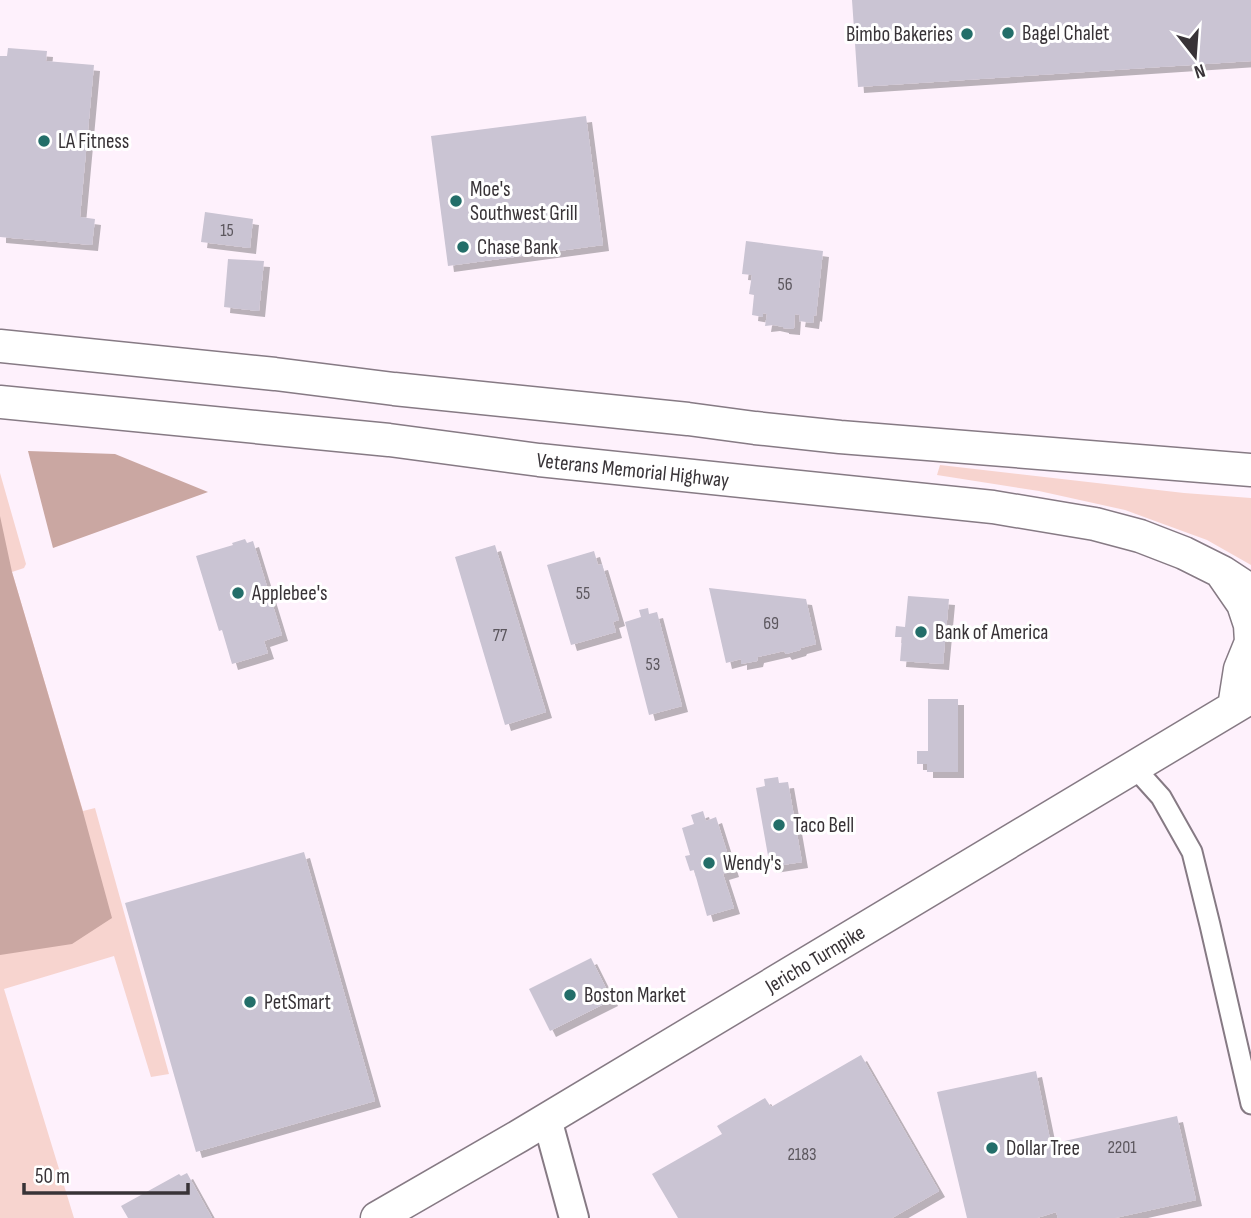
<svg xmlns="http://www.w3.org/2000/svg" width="1251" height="1218" font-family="'Sofia Sans Condensed',sans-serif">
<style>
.green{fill:#f7d4cf}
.forest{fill:#caa7a2}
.building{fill:#cac4d3;filter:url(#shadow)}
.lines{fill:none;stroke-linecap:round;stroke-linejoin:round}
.street-casing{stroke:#867a84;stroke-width:23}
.secondary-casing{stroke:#867a84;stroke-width:32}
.primary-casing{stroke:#867a84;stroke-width:35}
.street{stroke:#fff;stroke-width:19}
.secondary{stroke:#fff;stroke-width:28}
.primary{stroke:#fff;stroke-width:32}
.poi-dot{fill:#236e69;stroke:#fff;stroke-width:2.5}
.labels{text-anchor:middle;stroke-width:6;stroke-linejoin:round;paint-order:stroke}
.number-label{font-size:18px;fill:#5c575e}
.poi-label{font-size:21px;fill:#383337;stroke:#fff;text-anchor:start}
.street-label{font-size:21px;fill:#383337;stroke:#fff}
</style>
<defs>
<filter id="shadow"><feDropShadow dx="6" dy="6" stdDeviation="0" flood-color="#0004"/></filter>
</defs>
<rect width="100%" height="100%" fill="#fef1fc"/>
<path class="green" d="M940,465L1184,493L1251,498V565L1207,540L1125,510L1039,491L937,475Z
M0,473L26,564L24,568L12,572L83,811L95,808L169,1074L151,1077L114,956L4,989L74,1218H0Z"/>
<path class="forest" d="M28,451L115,454L208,492L53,548Z
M0,516L12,572L83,812L112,918L72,944L0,955Z"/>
<path class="building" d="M852,0H1251V61L858,87Z
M8,48L47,51L46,61L94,65L80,217L95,219L92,245L0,237V56H7Z
M586,116L603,245L448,266L431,136Z
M205,212L253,219L250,248L201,242Z
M746,241L823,251L816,316L814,315L813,323L799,321L800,315L795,314L794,329L783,328V327L774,325L765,326L767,314L763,313V317L752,315L754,295L749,294L752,275L742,274Z
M228,259L264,261L259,311L224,307Z
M245,539L247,543L253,541L282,635L264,641L268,653L232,664L222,630L219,631L196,556L233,545L232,543Z
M495,545L546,712L505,725L455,557Z
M594,551L598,565L602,564L619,620L613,622L616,632L571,645L547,565Z
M709,588L806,599L816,644L801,648L800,650L786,654L784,651L758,657L757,661L741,664V659L726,663Z
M908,596L949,599L943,664L900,661L902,637H895L896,626L905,627Z
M648,608L649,614L657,612L682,706L649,715L625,622L641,617L639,610Z
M928,699H958V772H927V764H917V751H928Z
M778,777L779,783L788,782L802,862L770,867L756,788L765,786L764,779Z
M703,811L706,821L716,817L733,871L723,874L734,908L707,916L694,870L690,871L685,856L690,855L682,828L694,824L691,815Z
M304,852L375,1101L196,1152L125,903Z
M591,958L612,1000L550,1031L529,989Z
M861,1055L939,1191L892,1218H678L652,1174L722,1134L717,1126L765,1098L771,1107Z
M1036,1071L1051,1144L1177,1116L1196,1200L1115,1218H1058L1056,1212L1037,1218H967L937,1092Z
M187,1173L212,1218H128L121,1206L179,1174L181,1176Z"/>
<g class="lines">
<defs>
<path id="street" d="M1134,767L1161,797L1192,852L1210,925L1251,1104"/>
<path id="secondary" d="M547,1119L574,1218"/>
<path id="primary" d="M0,346L275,374L394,389L688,419L755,428L840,437L1251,470
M0,402L389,440L539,460L993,507L1095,524L1140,536L1184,553L1222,572L1251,591
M1223,575L1243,604L1250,625L1251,642L1240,669L1234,707
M377,1218L519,1136L1251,697"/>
</defs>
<use href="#street" class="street-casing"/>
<use href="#secondary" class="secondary-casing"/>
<use href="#primary" class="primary-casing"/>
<use href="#street" class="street"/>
<use href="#secondary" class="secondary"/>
<use href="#primary" class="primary"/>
</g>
<g class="poi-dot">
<circle cx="1008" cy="33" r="7"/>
<circle cx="967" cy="34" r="7"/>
<circle cx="44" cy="141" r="7"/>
<circle cx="456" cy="201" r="7"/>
<circle cx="463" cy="247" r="7"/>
<circle cx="238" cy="593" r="7"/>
<circle cx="921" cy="632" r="7"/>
<circle cx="779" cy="825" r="7"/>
<circle cx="709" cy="863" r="7"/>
<circle cx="570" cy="995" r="7"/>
<circle cx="250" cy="1002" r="7"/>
<circle cx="992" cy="1148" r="7"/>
</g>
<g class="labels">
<g class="number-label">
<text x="227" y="236">15</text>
<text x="785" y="290">56</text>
<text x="583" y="599">55</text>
<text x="771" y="629">69</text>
<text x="500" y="641">77</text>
<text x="653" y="670">53</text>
<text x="1122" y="1153">2201</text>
<text x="802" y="1160">2183</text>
</g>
<g class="poi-label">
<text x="1022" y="40">Bagel Chalet</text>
<text x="953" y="41" text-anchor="end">Bimbo Bakeries</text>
<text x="58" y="148">LA Fitness</text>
<text x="470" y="196">Moe's<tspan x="470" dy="24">Southwest Grill</tspan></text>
<text x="477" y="254">Chase Bank</text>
<text x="252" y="600">Applebee's</text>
<text x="935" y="639">Bank of America</text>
<text x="793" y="832">Taco Bell</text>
<text x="723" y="870">Wendy's</text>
<text x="584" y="1002">Boston Market</text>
<text x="264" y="1009">PetSmart</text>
<text x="1006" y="1155">Dollar Tree</text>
</g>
<g class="street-label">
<text transform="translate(633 470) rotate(6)" y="7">Veterans Memorial Highway</text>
<text transform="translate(815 959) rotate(-31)" y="7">Jericho Turnpike</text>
</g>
</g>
<g transform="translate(1195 56) rotate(163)" stroke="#ffffff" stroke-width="5" paint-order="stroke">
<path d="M0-5L12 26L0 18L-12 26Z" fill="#383337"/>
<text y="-10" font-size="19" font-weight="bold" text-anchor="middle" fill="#383337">N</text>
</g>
<path d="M24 1183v10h164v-10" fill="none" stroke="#383337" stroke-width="3.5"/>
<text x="35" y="1183" font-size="21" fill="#383337" stroke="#ffffff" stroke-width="5" paint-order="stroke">50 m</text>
</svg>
